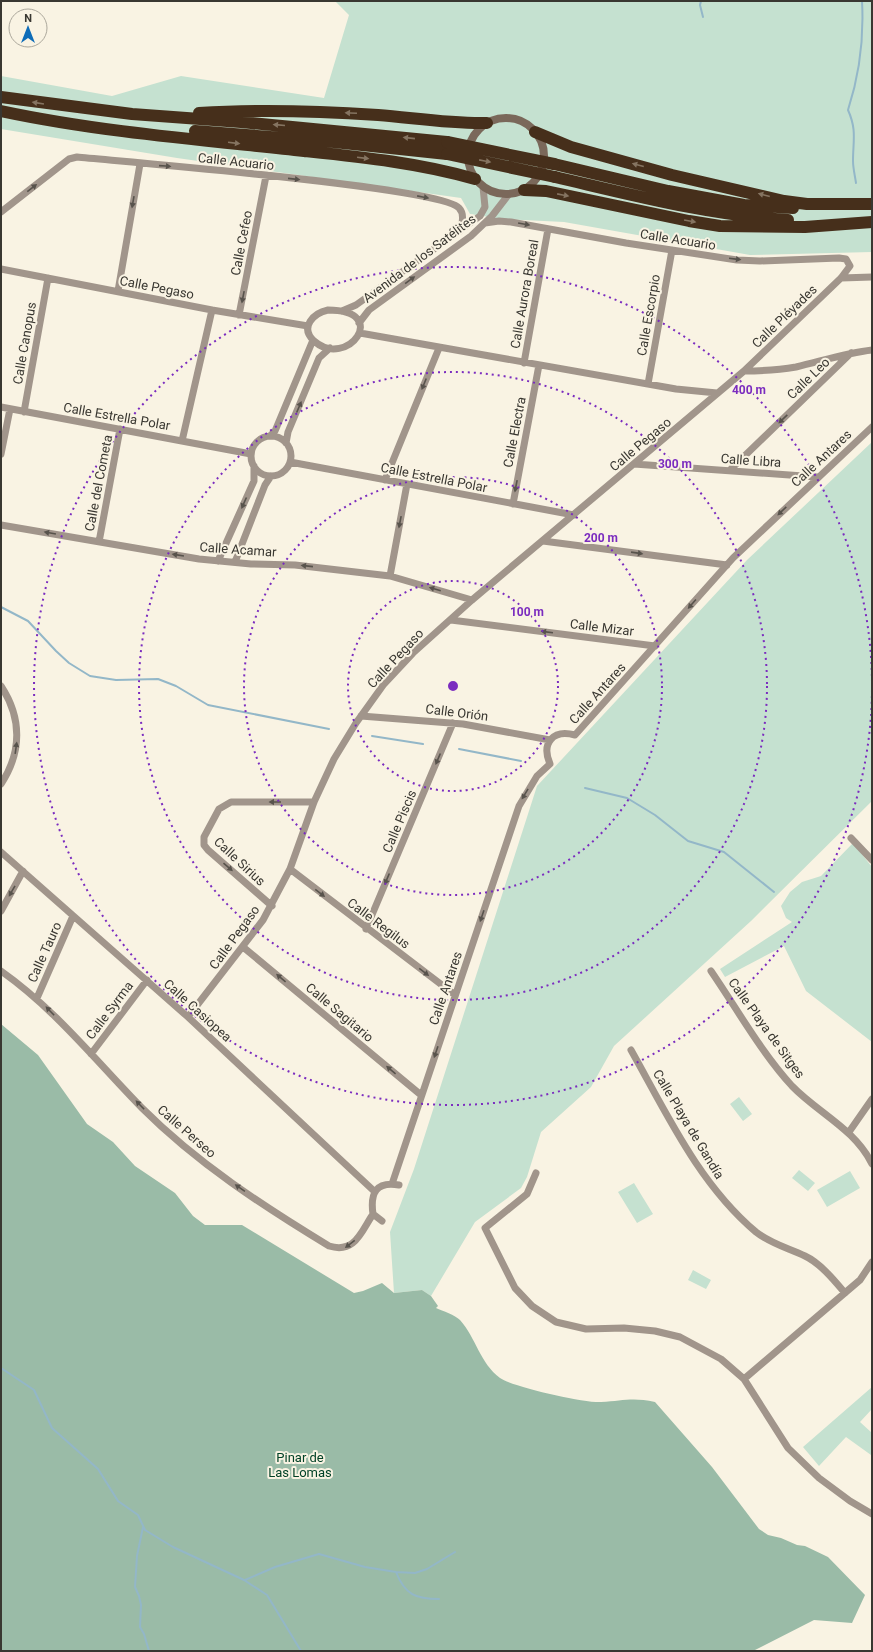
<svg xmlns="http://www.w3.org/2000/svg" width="873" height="1652" font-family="Roboto,sans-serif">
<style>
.green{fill:#c5e1d0}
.forest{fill:#9abba7}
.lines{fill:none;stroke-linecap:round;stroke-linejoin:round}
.stream{stroke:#93b7c8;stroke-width:2}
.street{stroke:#a1958b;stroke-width:7}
.secondary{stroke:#7a685a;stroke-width:8}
.highway{stroke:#462f1b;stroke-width:12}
.highway-bridge{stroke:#462f1b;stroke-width:12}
.oneway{fill:#857461}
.oneway2{fill:#58534c}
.ring{fill:none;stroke:#7b2cbf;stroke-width:2;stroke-dasharray:2 4}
.labels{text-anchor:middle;stroke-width:4;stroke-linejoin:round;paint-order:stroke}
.street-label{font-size:13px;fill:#393731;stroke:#f9f3e3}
.park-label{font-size:13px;fill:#014126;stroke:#f9f3e3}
.centre{fill:#7b2cbf;stroke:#f9f3e3;stroke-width:2}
.ring-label{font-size:12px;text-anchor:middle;font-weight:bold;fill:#7b2cbf;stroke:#f9f3e3;stroke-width:4;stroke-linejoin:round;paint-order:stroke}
</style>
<rect width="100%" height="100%" fill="#f9f3e3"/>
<path class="green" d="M335,1H872V252L750,255L564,222L502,219L470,214L461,198L177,158L1,129V76L112,96L181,76L324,98L349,15Z
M872,442V801L751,921L614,1046L591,1087L541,1132L527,1177L521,1188L475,1222L431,1296L422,1290L394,1293L390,1232L414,1169L537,786L747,560Z
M853,843L872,867V1042L806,991L784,946L725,977L720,969L792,922L786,918L781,906L790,892L802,882L821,876Z
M739,1097L752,1114L743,1121L730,1104Z
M799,1170L815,1183L808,1191L792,1178Z
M850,1171L860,1188L827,1207L817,1190Z
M634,1183L653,1214L637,1223L618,1192Z
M693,1270L711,1280L706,1289L688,1280Z
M872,1387V1409L860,1422L872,1433L871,1455L846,1437L819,1466L803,1447Z"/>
<path class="forest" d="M1,1024L38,1055L87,1124L113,1142L135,1166L175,1193L193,1216L205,1225H242L354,1293L363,1291L382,1283L394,1293L422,1290L431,1296L438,1306L436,1308C443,1311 455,1315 460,1320C476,1338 480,1363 500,1378C513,1387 584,1403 601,1402C623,1401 632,1397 655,1402L712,1467L759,1529L768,1535L781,1538L797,1545L805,1546L828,1557L865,1595L852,1623L814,1620L753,1651H1Z"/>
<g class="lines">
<path class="stream" d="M701,1L700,5L703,17
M856,183C855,176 853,168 853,161C853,141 857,130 848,110C859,76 864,37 862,1
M1,607L28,621L56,651L69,663L90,676L116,680L158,679L176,686L208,705L329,729
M372,736L423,744
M459,749L521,761
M585,788L627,798L655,815L688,841L724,852L774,892
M1,1368L34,1390L52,1428L98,1469L118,1501L138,1515L145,1530L173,1547L244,1580L267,1595L301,1651
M143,1527L137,1556L135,1587L139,1596L141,1605L140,1627L144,1634L149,1651
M396,1572C405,1595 416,1599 439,1599
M245,1580L275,1567L319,1554L365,1567L396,1572L415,1573L427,1569L455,1552"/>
<path class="street" d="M1,212L69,159L77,157C127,162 440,187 459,208C465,214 462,224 460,231
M485,223L499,221L511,222L626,243L737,260L760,261L839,258L846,259L850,266L841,278L744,371
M1,269L212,310L308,326
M841,278L872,277
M118,291L140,164
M328,310C392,310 347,370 314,341C299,327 314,313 328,310Z
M342,311L356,305L480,216L485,207L483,187
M239,315L266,176
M359,323L369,310L471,236L492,216L509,194
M360,333L676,389L717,393
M524,363L548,229
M648,384L672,250
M1,407L251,454
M24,412L48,278
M270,436L275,431L313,340
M251 456a20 20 0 1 1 40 0a20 20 0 1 1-40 0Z
M182,441L212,310
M286,443L288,432L319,358L330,348
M1,454L10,409
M290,462L574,515
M634,464L817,477
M730,470L851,353
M385,480L439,348
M513,504L539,365
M1,525L199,559L251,564L295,565L390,576L472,600
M543,541L727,565
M99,542L120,429
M218,561L254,481V466
M235,562L265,485L271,476
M390,576L407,484
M451,620L655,646
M1,686C22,718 22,752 1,784
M361,716L463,724L550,740
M851,838L872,860
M1,852L188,1017L374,1191
M290,869L455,995
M272,906L208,850L204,845V837L219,809L231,802H314
M1,911L23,871
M366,929L453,723
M243,947L421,1095
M1,971C55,1009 96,1061 142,1108C197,1163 263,1206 329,1246C355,1254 361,1232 373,1214
M711,971C737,1009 761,1052 792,1086C818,1113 855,1129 872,1164
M37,998L73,916
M188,1017L263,920L290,869L314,802L334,759L356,723L384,684L413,653L472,600L744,371C761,371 779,370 796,367C822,361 846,353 872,350
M631,1050C667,1114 699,1184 756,1232C771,1244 788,1248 805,1256C820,1263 834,1280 845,1293
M91,1054L147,980
M849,1132L872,1099
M536,1173L527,1194L485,1228L515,1288L532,1306L556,1322L586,1329L624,1328L655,1331L680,1337L721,1359L744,1379L788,1448L819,1478L850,1501L872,1514
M392,1184L519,806L537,776L550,764C541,743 553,729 575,735L733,558L872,427
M382,1221L373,1214C370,1193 376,1181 399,1185
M744,1379L860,1280L872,1262"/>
<path class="secondary" d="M468 156a38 38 0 1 1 76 0a38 38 0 1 1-76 0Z"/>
<path class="highway" d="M1,97L132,114L241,122L447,142
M1,111C100,132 203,140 304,151C361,157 420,163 475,179
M199,113C259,109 319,111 378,115C415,118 451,124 487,123
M195,131L334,142L447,154
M535,132L571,147L672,175L784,201L807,204H872
M554,164L668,191L744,205L793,208
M555,177C633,195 708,215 788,220
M524,190L546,191L689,221L720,226L805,227L872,222"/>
<path class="highway-bridge" d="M447,142L554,164
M447,154L555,177"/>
</g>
<defs><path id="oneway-solid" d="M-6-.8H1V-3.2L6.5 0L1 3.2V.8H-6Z"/></defs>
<g class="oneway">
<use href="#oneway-solid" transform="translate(38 103) rotate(-171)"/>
<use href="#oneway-solid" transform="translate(351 113) rotate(-177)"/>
<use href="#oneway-solid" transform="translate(279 125) rotate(-175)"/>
<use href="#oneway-solid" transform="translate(409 138) rotate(-174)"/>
<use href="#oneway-solid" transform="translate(234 143) rotate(7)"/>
<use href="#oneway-solid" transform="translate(363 158) rotate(7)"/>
<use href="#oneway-solid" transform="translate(485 161) rotate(11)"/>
<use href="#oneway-solid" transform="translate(638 165) rotate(-165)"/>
<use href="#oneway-solid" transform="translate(563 195) rotate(11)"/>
<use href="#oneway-solid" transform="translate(764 195) rotate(-165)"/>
<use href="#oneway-solid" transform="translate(690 221) rotate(10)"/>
</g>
<g class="oneway2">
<use href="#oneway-solid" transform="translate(165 166) rotate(4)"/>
<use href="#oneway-solid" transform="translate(294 179) rotate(6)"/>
<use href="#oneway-solid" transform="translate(32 188) rotate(-38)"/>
<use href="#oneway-solid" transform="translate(423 197) rotate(11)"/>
<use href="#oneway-solid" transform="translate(133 202) rotate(100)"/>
<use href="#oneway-solid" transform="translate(524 224) rotate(10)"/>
<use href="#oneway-solid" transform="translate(735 259) rotate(7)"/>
<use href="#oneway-solid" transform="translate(410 280) rotate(-36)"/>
<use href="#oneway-solid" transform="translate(243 297) rotate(101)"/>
<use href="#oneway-solid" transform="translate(424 384) rotate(112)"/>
<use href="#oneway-solid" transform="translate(299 407) rotate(-67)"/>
<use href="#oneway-solid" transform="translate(783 419) rotate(136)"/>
<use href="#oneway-solid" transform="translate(516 486) rotate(101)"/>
<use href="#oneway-solid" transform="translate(244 503) rotate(114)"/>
<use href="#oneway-solid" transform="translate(782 511) rotate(136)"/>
<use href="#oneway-solid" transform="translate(400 522) rotate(101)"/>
<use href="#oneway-solid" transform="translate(50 533) rotate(-170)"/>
<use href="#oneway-solid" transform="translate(637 553) rotate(8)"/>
<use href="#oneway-solid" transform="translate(178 555) rotate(-171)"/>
<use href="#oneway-solid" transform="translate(307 566) rotate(-174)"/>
<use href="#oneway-solid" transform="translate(435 589) rotate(-164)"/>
<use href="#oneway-solid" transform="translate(692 604) rotate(131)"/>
<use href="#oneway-solid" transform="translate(547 632) rotate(-173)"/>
<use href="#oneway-solid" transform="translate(16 748) rotate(-82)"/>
<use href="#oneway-solid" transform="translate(438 759) rotate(113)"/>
<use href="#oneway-solid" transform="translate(525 794) rotate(121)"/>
<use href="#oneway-solid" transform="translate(275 802) rotate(180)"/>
<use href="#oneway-solid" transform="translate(228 867) rotate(41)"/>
<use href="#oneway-solid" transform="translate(387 879) rotate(113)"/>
<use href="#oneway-solid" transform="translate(12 891) rotate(120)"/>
<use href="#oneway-solid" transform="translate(320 893) rotate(38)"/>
<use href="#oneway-solid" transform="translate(482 916) rotate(109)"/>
<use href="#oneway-solid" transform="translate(424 972) rotate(37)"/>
<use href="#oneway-solid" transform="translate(281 978) rotate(-140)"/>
<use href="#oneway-solid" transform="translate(50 1011) rotate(-134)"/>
<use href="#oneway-solid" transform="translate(436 1052) rotate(109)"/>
<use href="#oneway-solid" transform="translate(391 1070) rotate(-140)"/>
<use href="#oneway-solid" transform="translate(140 1105) rotate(-134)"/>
<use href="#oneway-solid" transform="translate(240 1188) rotate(-145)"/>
<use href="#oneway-solid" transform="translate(350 1244) rotate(142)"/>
</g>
<g class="ring">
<circle cx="453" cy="686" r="105"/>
<circle cx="453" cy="686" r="209"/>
<circle cx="453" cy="686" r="314"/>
<path d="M872 690A419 419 0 1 1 872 682"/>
</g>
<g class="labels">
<g class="street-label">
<text transform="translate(236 161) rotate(6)" y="5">Calle Acuario</text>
<text transform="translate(678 239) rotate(9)" y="5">Calle Acuario</text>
<text transform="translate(241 243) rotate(-79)" y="5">Calle Cefeo</text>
<text transform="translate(419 258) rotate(-37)" y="5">Avenida de los Satélites</text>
<text transform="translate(157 287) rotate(11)" y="5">Calle Pegaso</text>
<text transform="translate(524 294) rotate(-80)" y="5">Calle Aurora Boreal</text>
<text transform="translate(648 315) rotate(-80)" y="5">Calle Escorpio</text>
<text transform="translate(784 316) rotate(-44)" y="5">Calle Pléyades</text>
<text transform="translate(24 343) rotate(-80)" y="5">Calle Canopus</text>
<text transform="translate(808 378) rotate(-44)" y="5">Calle Leo</text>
<text transform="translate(117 416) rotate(10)" y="5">Calle Estrella Polar</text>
<text transform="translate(514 432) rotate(-79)" y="5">Calle Electra</text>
<text transform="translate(640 444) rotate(-40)" y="5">Calle Pegaso</text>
<text transform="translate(821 458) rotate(-43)" y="5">Calle Antares</text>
<text transform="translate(751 460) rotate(4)" y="5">Calle Libra</text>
<text transform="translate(434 477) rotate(11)" y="5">Calle Estrella Polar</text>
<text transform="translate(98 483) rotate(-79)" y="5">Calle del Cometa</text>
<text transform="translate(238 549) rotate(4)" y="5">Calle Acamar</text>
<text transform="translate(602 627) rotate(7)" y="5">Calle Mizar</text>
<text transform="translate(395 658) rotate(-47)" y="5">Calle Pegaso</text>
<text transform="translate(597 693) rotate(-48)" y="5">Calle Antares</text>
<text transform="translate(457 712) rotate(7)" y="5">Calle Orión</text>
<text transform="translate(399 821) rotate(-67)" y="5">Calle Piscis</text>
<text transform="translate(240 861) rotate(43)" y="5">Calle Sirius</text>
<text transform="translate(379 923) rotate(37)" y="5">Calle Regilus</text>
<text transform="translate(234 937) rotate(-54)" y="5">Calle Pegaso</text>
<text transform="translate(44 952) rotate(-66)" y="5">Calle Tauro</text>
<text transform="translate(445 988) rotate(-71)" y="5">Calle Antares</text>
<text transform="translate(109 1010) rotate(-53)" y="5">Calle Syrma</text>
<text transform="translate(198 1010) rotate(42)" y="5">Calle Casiopea</text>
<text transform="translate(340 1012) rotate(40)" y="5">Calle Sagitario</text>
<text transform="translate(767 1028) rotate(54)" y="5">Calle Playa de Sitges</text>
<text transform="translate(689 1124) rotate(59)" y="5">Calle Playa de Gandía</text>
<text transform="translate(187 1131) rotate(41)" y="5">Calle Perseo</text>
</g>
<g class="park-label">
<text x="300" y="1462">Pinar de<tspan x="300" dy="15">Las Lomas</tspan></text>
</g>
</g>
<circle cx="453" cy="686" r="6" class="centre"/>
<g class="ring-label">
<text x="749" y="394">400 m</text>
<text x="675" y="468">300 m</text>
<text x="601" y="542">200 m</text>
<text x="527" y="616">100 m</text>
</g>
<rect width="873" height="1652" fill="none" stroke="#393731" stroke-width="4"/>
<g transform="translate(28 28)"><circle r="19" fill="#f9f3e3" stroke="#aca89c"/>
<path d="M0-3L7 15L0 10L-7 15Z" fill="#0e6cb8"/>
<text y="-6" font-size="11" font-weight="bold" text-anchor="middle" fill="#393731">N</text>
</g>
</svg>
